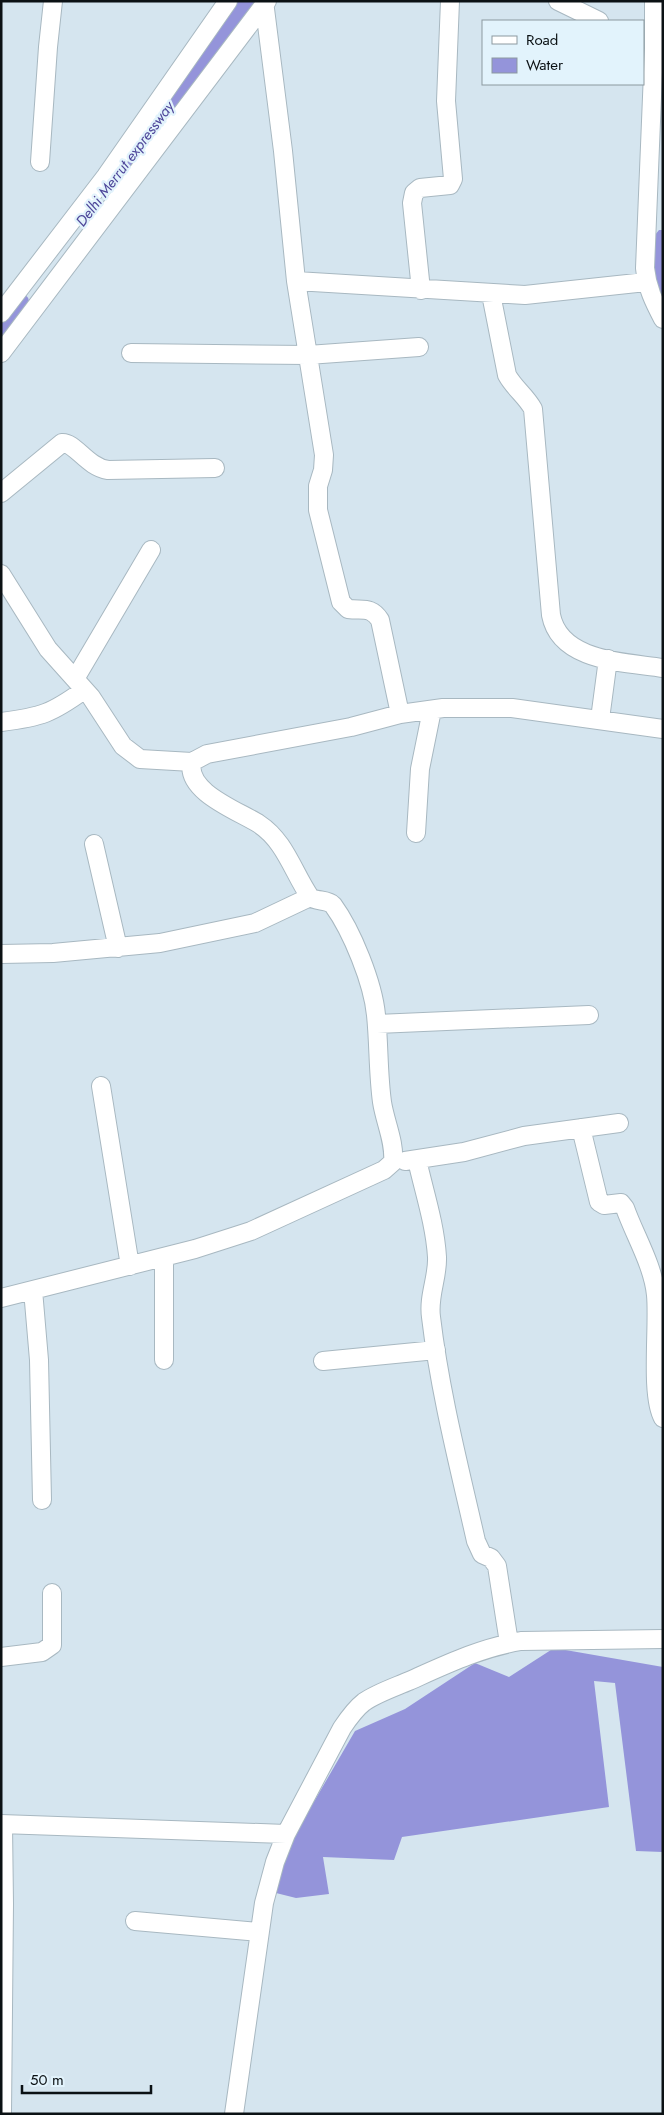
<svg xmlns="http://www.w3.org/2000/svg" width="664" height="2115" font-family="Jost,sans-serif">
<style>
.water{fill:#9494da}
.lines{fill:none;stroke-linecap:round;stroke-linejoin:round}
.canal{stroke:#9494da;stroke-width:18}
.minor-casing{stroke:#a8b8c1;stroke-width:20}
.minor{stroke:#fff;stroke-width:18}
.labels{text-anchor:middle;stroke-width:4.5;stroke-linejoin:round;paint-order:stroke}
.water-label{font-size:15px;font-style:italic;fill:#4e479a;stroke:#e2f3fc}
</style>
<rect width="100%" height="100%" fill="#d5e5ef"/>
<path class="water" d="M659,230H663V331L651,276L646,246Z
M554,1648L663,1667V1852L636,1851L615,1683L594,1681L609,1807L402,1837L394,1860L323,1857L329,1894L296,1898L272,1892L276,1867L355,1731L405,1709L475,1663L509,1677Z"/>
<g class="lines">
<path class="canal" d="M116,176L249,1
M1,326L20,302"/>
<defs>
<path id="minor" d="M264,1L283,151L296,281L324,455L323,470L318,486V510L341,602L348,609C363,611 371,606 380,620L400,714
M558,1L599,21
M654,1V48L645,268C647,288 654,302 663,319
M40,162L48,47L53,1
M296,281L525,295L646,282
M421,290L412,203L414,193L420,188L450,185L453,179L446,101L450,1
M491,294L507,375C514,388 526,396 533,409L551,615C560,662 625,662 663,668
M1,313L106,176L228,1
M1,353L267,1
M131,353L308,355L419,347
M1,493L62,443C75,442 87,467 108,470L215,468
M1,574L48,649L91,697L123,746L140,759L192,762
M75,679L151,550
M600,719L608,659
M1,722C42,717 52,713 84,690
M416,833L420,769L432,710
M94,844L118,948
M1,954L53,953L160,943L255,923L310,897
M377,1024L589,1015
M101,1086L130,1266
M581,1128L599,1202L604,1205L621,1203L625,1208C635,1236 653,1265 656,1295C659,1325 650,1395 663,1418
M417,1160C424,1191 435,1224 437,1257C438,1277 428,1296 431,1317C440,1393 459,1466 476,1541L482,1554L491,1558L497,1566L509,1643
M405,1161L464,1152L524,1136L619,1123
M164,1257V1360
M33,1290L39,1360L42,1500
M1,1298L195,1249L251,1231L384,1170L393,1162C395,1142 385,1122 382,1102C378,1073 379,1044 376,1015C373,983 352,931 333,905C327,899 317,902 310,897C293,872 285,841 259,824C239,811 185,792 192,762L207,754L351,727L400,714L443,708H512L663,729
M323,1361L436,1350
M1,1657L42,1652L52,1645V1593
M1,1824L286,1834
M135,1921L259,1932
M2,2114L4,1904L3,1825
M234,2114L264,1903L275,1862L286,1834L342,1728C348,1719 355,1709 364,1702C377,1693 395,1687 409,1681C447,1664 480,1648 521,1641L663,1639"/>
</defs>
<use href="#minor" class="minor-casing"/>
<use href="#minor" class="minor"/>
</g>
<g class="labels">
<g class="water-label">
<text transform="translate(125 164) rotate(-53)" y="5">Delhi Merrut expressway</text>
</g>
</g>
<rect width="664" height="2115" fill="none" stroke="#0b1114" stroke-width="5"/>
<rect x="482" y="20" width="162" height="65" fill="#e2f3fc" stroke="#8c999f"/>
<rect x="492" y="36" width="25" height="8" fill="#ffffff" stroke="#8c999f"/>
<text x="526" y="45" font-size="15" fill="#0b1114">Road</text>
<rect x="492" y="58" width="25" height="15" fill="#9494da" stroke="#8c999f"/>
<text x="526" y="70" font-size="15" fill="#0b1114">Water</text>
<path d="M22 2085v8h129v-8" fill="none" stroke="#0b1114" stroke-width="2.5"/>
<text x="30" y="2085" font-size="15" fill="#0b1114" stroke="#e2f3fc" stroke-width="4" paint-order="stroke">50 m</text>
</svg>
